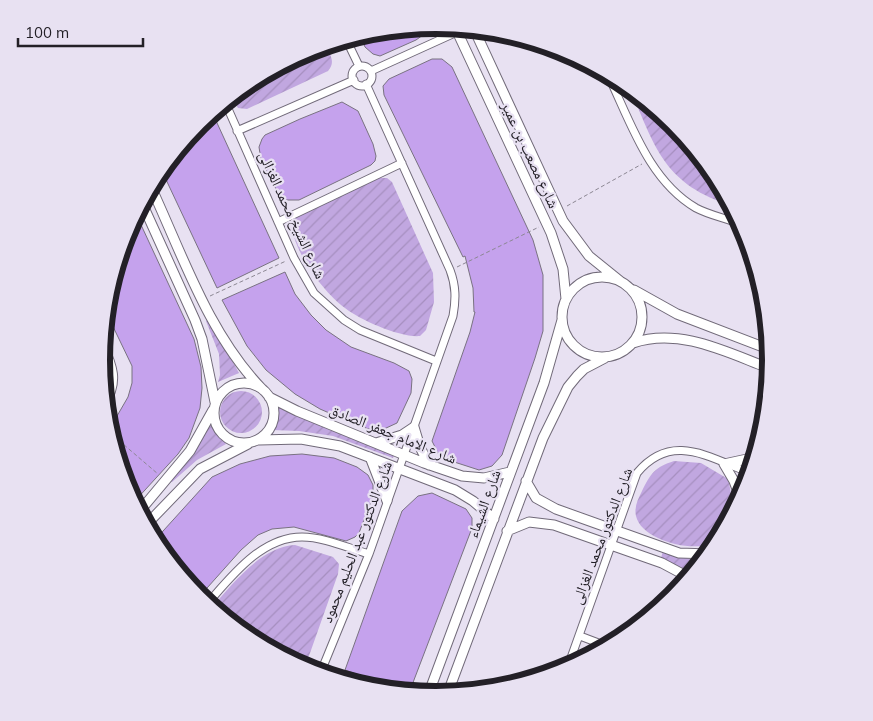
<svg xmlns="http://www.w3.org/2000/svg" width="873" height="721" font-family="Mulish,'Noto Naskh Arabic',sans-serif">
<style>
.garden{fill:url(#garden-furrows)}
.building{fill:#c5a2ed;stroke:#797281}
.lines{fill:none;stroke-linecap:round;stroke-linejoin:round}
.minor-casing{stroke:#716a79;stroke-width:9}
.tertiary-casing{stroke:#716a79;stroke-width:11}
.path{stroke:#8c8793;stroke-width:1;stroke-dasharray:4 2.5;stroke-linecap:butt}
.minor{stroke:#fff;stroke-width:7}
.tertiary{stroke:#fff;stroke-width:9}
.labels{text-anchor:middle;stroke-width:4.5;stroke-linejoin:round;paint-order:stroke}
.street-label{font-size:15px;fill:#232027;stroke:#e8e1f2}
.rim{fill:none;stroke:#232027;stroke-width:6}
</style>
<defs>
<pattern id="garden-furrows" width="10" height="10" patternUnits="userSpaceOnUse" patternTransform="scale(1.25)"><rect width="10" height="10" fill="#c1a7e0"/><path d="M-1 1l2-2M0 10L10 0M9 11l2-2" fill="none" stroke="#a68fc0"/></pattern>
</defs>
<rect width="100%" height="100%" fill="#e8e1f2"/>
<path class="garden" d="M326,45C330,55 336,62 328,71L247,109L238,108L231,97C258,75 292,55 326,45Z
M629,87L674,123L716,174L728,198L721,202C660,179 653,140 629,87Z
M377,178H387L392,182L433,273L434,302L426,330L420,336C401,338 360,320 345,308C324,293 290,248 292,221L296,215Z
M209,319L239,373L218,382L220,375L219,354L206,321Z
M220 412a21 21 0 1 1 42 0a21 21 0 1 1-42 0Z
M279,407L327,429L395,453L393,458L333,436L299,431L272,430Z
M210,425L226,444L197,460L172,482L169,480L192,456Z
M674,461L701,463L728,479C732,495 733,505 726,520C722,530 719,539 709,544C689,552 641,539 636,516C634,507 638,499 642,491C651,473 655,467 674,461Z
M295,545L333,557L339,564L338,574L310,653L307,660L300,666L250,639L211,608C233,584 260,547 295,545Z
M663,551L693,560L688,571L661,558Z"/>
<path class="building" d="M427,26L423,35L416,40L380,56L373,54L365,47L362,40L382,30Z
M432,59H442L452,67L533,240L543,275V331L535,358L502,455L492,466L479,470L445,459L439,455L432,441L470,332L475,312H474L473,288L465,256L463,257L384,95L383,86L389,79Z
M342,102L358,111L373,144L376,156L375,161L371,165L299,200H285L277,191L261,160L259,147L262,139L265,135L300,119Z
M212,112L279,258L217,288L161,169L199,123Z
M136,214L194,339L201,367L202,388L200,408L189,438L178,454L134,502L126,489L107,425L117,416L128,397L132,383V366L106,312L108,295L116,266L124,263L120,254L127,232Z
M285,272L295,294L311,315L326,330L351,347L394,363L409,371L412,379L411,393L397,423L384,429H368L344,417L343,419L320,409L295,394L266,370L247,346L222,300Z
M302,454L334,458L357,467L368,475L373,485V496L359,533L355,537L346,541L294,527L272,529L258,535L241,550L199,597L154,541L212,477L240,464L270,456Z
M432,493L466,509L472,518V528L409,693L345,670L402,511L418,496Z"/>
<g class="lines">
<defs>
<path id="minor" d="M346,39L359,66
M352 76a10 10 0 1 1 20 0a10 10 0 1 1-20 0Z
M371,71L457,32
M607,73C630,120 648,180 696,208C711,216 727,218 742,225
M225,102L294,258L314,293L344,320L360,330L436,361
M237,131L354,80
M278,222L402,163
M103,343C113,365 120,382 105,404
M207,604C231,577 261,537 302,537C324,537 348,548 369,554
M580,636L609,647
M567,669L637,473C672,431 709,458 751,473
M320,674L369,554L453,316C456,299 456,286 450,270L366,84"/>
<path id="tertiary" d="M455,27L551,233L563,269L566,299
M474,29L563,221L589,256L620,281
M151,187C183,256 209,335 263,390
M142,203L195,320L202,339L215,402
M562 317a40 40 0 1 1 80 0a40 40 0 1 1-80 0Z
M634,290L677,314L771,350
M633,343C680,327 728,353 771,369
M214 413a30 30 0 1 1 60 0a30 30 0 1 1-60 0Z
M269,397L297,411L424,463L462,476L484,478L510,472
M259,440L301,439L340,446L455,490L473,501L494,519
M376,443L402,435L414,427L420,447L429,465
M370,457L387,501
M526,481L536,498L556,509L679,553L710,554
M741,500L734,481L724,464L747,459L757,454
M139,512L190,451L213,410
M146,525L200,469L248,444
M507,531L529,522L554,525L662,563L690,578
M702,564L707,557
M428,695L544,383L562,320
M447,695L543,438L568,387L577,376L584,369L605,358"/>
</defs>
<use href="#minor" class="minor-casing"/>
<use href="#tertiary" class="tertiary-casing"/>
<path class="path" d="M567,206L642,164
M457,267L539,227
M210,296L286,261
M109,432L158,474
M330,667L399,692"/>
<use href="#minor" class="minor"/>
<use href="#tertiary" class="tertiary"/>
</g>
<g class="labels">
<g class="street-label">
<text transform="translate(530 155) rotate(65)" y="5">شارع مصعب بن عمير</text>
<text transform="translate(292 215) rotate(65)" y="5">شارع الشيخ محمد الغزالى</text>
<text transform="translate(393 434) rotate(22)" y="5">شارع الامام جعفر الصادق</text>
<text transform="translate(484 504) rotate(-70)" y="5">شارع الشيماء</text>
<text transform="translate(602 536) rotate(-69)" y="5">شارع الدكتور محمد الغزالى</text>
<text transform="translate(357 542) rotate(-69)" y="5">شارع الدكتور عبد الحليم محمود</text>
</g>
</g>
<path d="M0 0H873V721H0ZM110 360a326 326 0 1 1 652 0a326 326 0 1 1-652 0Z" fill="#e8e1f2" fill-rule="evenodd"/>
<path class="rim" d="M110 360a326 326 0 1 1 652 0a326 326 0 1 1-652 0Z"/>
<path d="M18 38v8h125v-8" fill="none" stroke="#232027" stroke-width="2.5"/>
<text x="25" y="38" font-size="15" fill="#232027" stroke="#e8e1f2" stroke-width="4" paint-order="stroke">100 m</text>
</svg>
